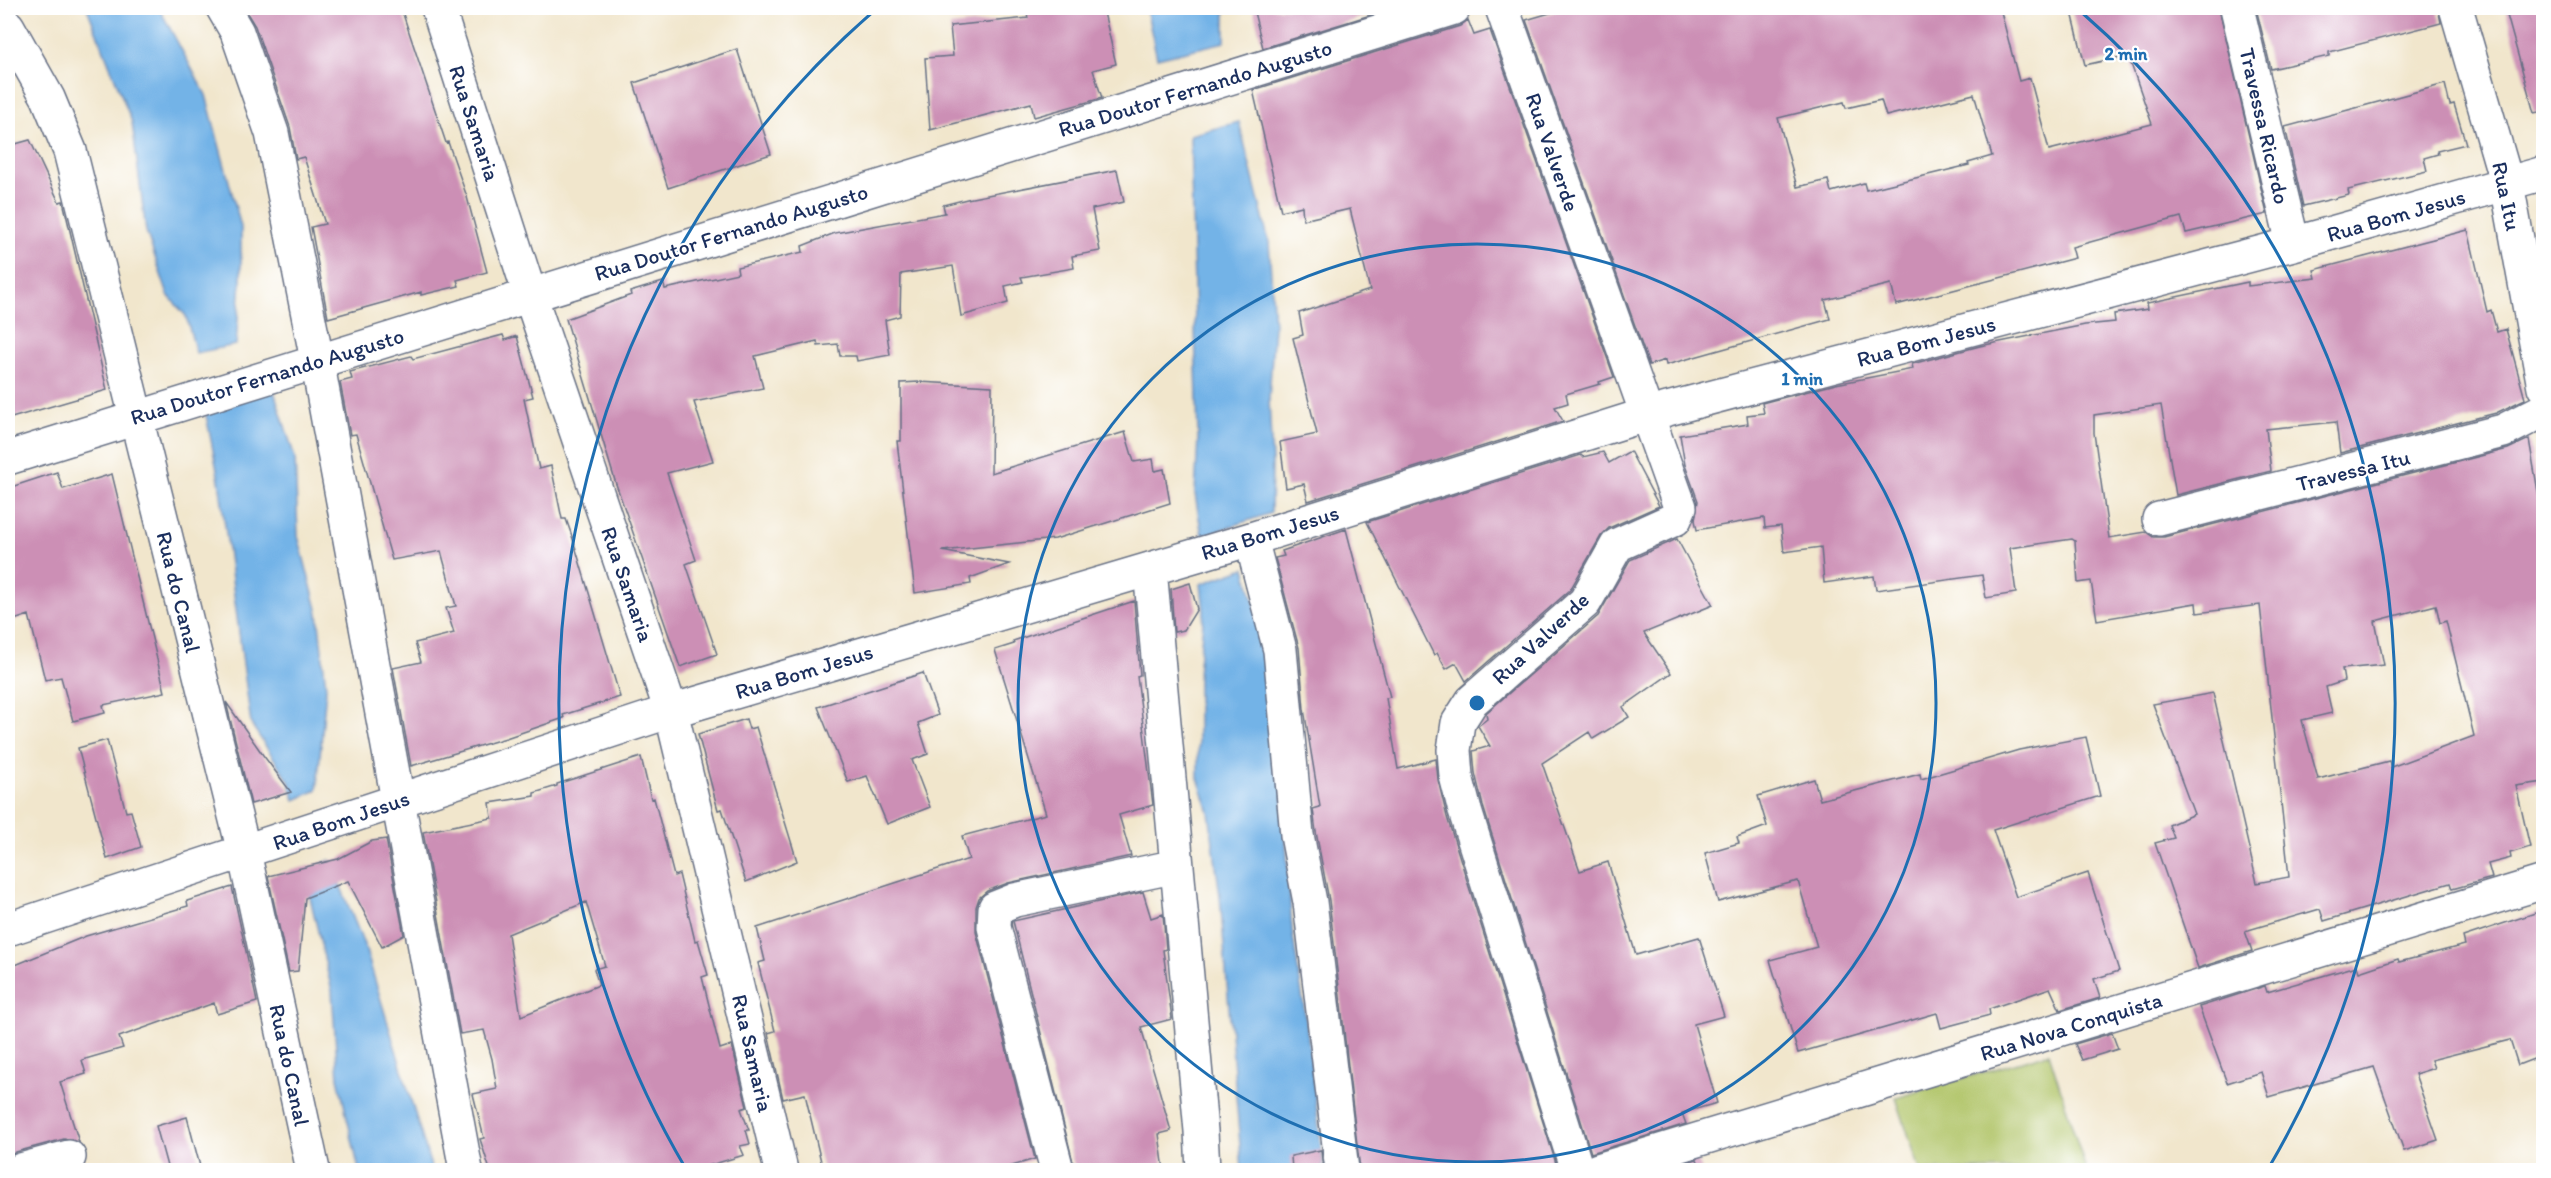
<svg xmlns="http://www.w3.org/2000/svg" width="2551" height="1178" font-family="Itim,sans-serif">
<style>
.green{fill:#b0c468;stroke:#667a63;stroke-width:1.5}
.water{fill:#73b3e7;stroke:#4771a2;stroke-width:1.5}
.building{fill:#cc8fb5;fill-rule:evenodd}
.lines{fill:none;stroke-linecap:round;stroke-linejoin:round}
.minor-casing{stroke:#666f84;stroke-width:36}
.minor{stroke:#fff;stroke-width:33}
.ring{fill:none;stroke:#1f6fb2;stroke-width:3}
.labels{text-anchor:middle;stroke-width:4.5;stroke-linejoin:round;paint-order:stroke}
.street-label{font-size:22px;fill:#1b2f5e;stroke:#fff}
.centre{fill:#1f6fb2;stroke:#fff;stroke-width:3}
.ring-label{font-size:18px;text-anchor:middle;font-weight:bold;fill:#1f6fb2;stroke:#fff;stroke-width:4.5;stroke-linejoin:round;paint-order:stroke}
</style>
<rect width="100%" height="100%" fill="#fff"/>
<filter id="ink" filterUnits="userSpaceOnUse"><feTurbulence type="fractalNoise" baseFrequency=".0167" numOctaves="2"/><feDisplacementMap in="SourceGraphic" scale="12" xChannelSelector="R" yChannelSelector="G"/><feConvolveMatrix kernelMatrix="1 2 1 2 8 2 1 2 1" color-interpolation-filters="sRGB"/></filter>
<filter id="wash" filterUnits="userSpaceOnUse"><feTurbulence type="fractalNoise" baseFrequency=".008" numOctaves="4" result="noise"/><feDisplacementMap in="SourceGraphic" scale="24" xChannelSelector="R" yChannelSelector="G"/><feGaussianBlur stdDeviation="1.35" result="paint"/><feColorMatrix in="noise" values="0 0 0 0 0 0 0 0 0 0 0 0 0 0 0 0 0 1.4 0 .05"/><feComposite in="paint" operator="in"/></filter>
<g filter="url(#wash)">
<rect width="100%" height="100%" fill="#f1e6cc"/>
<path class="green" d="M2049,1053L2086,1170H1920L1896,1098Z"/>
<path class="water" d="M87,8H159L206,95L241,227V281L236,345L196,353L186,316L168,295L146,231L132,122Z
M1146,8H1225V42L1157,58Z
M1239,122L1269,242L1274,326L1269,399L1272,463L1271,513L1202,536L1195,494L1198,438L1190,135Z
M272,385L295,458L298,536L318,613L326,688L317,790L295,800L289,781L251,724L219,480L204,405Z
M1245,568L1275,681L1292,930L1306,1021L1324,1170H1242L1220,896L1209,812L1198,778V675L1204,611L1201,584Z
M330,860L365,947L432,1170H359L338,1078L332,991L304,872Z"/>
<g id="blocks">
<path class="building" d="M244,8H401L446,143L448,142L467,197L487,272L457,280L459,286L421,295V292L328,318L311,227L325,224L304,157L296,159L290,127L255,26Z
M1026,8H1103L1116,64L1093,70L1102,98L1034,117L1031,103L930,130L925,58L953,56L950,26L1028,18Z
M1253,8H1393L1263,48Z
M1567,8H2000L2019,81L2030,78L2049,150L2152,124L2130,61L2127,62L2125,56L2085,65L2071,8H2219L2267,214L2186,233L2181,217L2072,247L2075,258L1896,305L1891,284L1825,300L1830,319L1666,365L1665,360L1649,365L1526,20ZM1974,94L1992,156L1968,163L1969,165L1866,190L1864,183L1831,192L1828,180L1797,187L1778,118L1844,102L1846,108L1881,100L1886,116Z
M2256,8H2438L2441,23L2329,52V56L2271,69Z
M2505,8H2544V111L2534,113Z
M1468,20L1474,35L1490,30L1614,377L1599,382L1600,384L1566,394L1568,403L1555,407L1563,421L1308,501L1304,484L1286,488L1280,442L1317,434L1293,338L1303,335L1299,313L1370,290L1350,209L1303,220L1302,206L1281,211L1253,90L1460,26Z
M737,49L771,154L668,188L634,83Z
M2445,84L2450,105L2454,104L2466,144L2437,151L2438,154L2424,158L2427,171L2348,190L2349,195L2303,206L2285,127Z
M30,140L59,202L63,201L107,390L8,419V146Z
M1117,170L1124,202L1092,209L1100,251L1072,256L1074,268L1021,277L1023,282L1005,286L1008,303L961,316L953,266L901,274L900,316L885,320L890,355L857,361L856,356H840L838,344L818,346L817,341L755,356L763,388L694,402L713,461L667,473L696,560L686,564L717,654L680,667L616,484L566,319L631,295L630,292L663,282L665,289L738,273L737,267L803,252L802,246L835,233L945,213L943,205L967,199Z
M2468,230L2487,312L2491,310L2497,332L2506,329L2525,399L2496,413L2340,453L2336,422L2266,429L2271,471L2176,495L2161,405L2094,415V433L2109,538L2146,532L2153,537H2164L2508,449L2529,439L2544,527V782L2516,786L2530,847L2510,853L2511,858L2488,864L2492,878L2452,889L2450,883L2324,921L2320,909L2245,931L2252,951L2198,968L2155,843L2174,838L2169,825L2194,814L2153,704L2213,693L2257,883L2289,877L2260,605L2197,613L2196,603L2097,620L2091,581L2078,583L2075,541L2072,539L2010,548L2016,593L1986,598L1982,575L1876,590L1874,576L1824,583L1821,547L1784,552L1781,526L1765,528L1764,518L1697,530L1695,520L1698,501L1685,465L1680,435L1748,424L1747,415L1764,413L1762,403L1836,384L1913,369L1912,364L1980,346L2085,325L2115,322L2114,314L2148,309L2147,303L2248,282V286L2316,278L2314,270ZM2436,605L2440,623L2446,621L2474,736L2391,767L2389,761L2318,779L2302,720L2332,713L2326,687L2344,681L2342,669L2384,665L2375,621Z
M503,335L505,340L517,336L533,397L524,399L539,469L551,466L562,519H566L572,536L620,697L563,715L564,718L506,738L411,766L393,668L421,662L415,643L454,633L446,608L456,606L441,551L392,560L356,434L350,435L340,382L352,379L350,372L411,356L413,359Z
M919,382L992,386L991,473L1125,432L1134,462L1153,459L1155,471L1164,469L1170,503L1055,539L942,551L1009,564L970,578L971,584L915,593L897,441H901V383Z
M1630,451L1659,506L1609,528L1601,536L1570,590L1466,681L1456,663L1446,669L1437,653L1434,655L1367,522L1581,455L1583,457L1603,452L1609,463Z
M57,472L63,489L112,474L165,692L103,705L105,713L73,721L61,677L45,680L29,615L8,622V488Z
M1346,529L1390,697L1386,698L1398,769L1436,759L1438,780L1447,817L1558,1170H1360L1329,900L1316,832L1313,809L1320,807L1304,709L1299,648L1275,558L1284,556L1282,551Z
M1677,539L1713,605L1644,633L1671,673L1623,707L1629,717L1593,739L1589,732L1542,763L1580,871L1608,862L1636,955L1699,937L1724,1016L1694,1024L1717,1103L1682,1113L1686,1124L1591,1153L1483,806L1475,773L1473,751L1490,746L1478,726L1487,719L1486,713L1598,616L1630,560Z
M1190,583L1197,609L1184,630L1174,632L1171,589Z
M1134,601L1140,675L1137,676L1153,805L1119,815L1131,856L1008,883L987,891L979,898L976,907V932L1035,1159L999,1170H823L805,1094L783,1099L768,1033L775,1031L758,963L765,961L757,928L969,859L962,836L1046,814L995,650L1014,644L1013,641Z
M923,673L938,715L918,723L928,754L912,760L930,807L887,824L867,776L848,782L818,707Z
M226,702L263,755L291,792L251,804Z
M746,719L749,729L756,727L797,861L746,882L722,809L718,810L698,734Z
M2086,737L2100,796L1993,830L2016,897L2088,873L2119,971L2094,979L2100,998L2060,1010L2050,988L1989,1009L1990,1015L1941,1028L1937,1013L1798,1053L1770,960L1817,947L1798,881L1718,902L1705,853L1739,843L1737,837L1767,826L1758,796L1814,779L1820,800L1920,774L1921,779L2019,750Z
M107,740L126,812L131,811L141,847L107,859L78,748Z
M641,757L651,799L654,798L674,876L679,874L695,941L698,940L708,975L702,977L720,1049L732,1045L747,1107L741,1109L749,1130H746L750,1144L740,1146L744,1155L694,1170H490L480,1139L484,1138L473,1094L497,1089L492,1059L484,1030L460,1034L423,832L492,818L490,803L534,796V793L557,786V784ZM586,902L605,966L594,969L599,985L521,1016L508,934Z
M386,839L404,935L382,947L348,881L305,898L298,971L289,972L268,876L338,859L372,841Z
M232,887L257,1002L217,1014L214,1003L119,1037L123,1048L82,1060L86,1074L60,1082L79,1142L64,1139L16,1152L8,1157V968L86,936L188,906L187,901Z
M1143,892L1151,918L1163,914L1166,949L1163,950L1172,1019L1141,1027L1171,1131L1159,1134L1164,1170H1075L1013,921Z
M2544,910V1055L2518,1065L2510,1040L2431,1060L2434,1068L2415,1074L2438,1140L2404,1151L2374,1067L2269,1097L2261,1072L2227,1083L2199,1007L2265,986L2267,992L2357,966L2359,972L2398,959L2399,962L2465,945L2463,937Z
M2112,1033L2118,1049L2082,1060L2075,1044Z
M187,1117L201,1170H168L156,1126Z
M1321,1150L1323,1170H1292L1291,1156Z
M1697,1159L1701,1170H1661Z"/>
</g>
</g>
<g filter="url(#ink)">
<use href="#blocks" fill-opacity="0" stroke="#666f84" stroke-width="1.5"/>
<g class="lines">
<defs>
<path id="minor" d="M223,8L237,32L272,133L317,360L466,1170
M438,8L530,295L671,711L781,1170
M1502,8L1680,507L1675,519L1617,545L1585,602L1472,701L1458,723L1454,750L1456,776L1465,811L1577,1170
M2237,8L2293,244
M2456,8L2507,184L2544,387
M8,27L48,98L70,151L244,852L313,1170
M8,458L1454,8
M2159,519L2503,431L2544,410
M1251,539L1280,650L1297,835L1310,902L1342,1170
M1150,569L1201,1131L1203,1170
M8,929L671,711L1251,539L1645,415L2293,244L2544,173
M21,1170L69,1157
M1057,1170L994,927L995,908L1015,900L1177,866
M1598,1170L2544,882"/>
</defs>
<use href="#minor" class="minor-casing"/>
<use href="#minor" class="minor"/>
</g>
</g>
<g class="ring">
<circle cx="1477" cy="703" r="459"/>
<path d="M686 1169A918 918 0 0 1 875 10M2079 10A918 918 0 0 1 2268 1169"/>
</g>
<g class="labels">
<g class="street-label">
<text transform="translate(1195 88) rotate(-17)" y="8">Rua Doutor Fernando Augusto</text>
<text transform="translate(475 123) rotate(72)" y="8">Rua Samaria</text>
<text transform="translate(2265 126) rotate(77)" y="8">Travessa Ricardo</text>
<text transform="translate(1553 152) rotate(71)" y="8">Rua Valverde</text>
<text transform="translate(2507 196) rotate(78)" y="8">Rua Itu</text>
<text transform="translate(2396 215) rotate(-16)" y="8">Rua Bom Jesus</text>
<text transform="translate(731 232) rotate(-17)" y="8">Rua Doutor Fernando Augusto</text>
<text transform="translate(1926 341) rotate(-15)" y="8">Rua Bom Jesus</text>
<text transform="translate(267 376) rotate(-17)" y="8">Rua Doutor Fernando Augusto</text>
<text transform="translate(2353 470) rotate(-14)" y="8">Travessa Itu</text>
<text transform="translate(1270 532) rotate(-17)" y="8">Rua Bom Jesus</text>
<text transform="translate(628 584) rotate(71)" y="8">Rua Samaria</text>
<text transform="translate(179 592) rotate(76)" y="8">Rua do Canal</text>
<text transform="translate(1540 638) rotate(-43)" y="8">Rua Valverde</text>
<text transform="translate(804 671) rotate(-17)" y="8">Rua Bom Jesus</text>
<text transform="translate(341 820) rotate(-19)" y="8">Rua Bom Jesus</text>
<text transform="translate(2071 1026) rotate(-17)" y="8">Rua Nova Conquista</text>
<text transform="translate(753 1053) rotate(77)" y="8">Rua Samaria</text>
<text transform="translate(290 1065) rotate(78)" y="8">Rua do Canal</text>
</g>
</g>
<circle cx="1477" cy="703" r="9" class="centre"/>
<g class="ring-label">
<text x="2126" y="60">2 min</text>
<text x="1802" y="385">1 min</text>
</g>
<rect width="2551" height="1178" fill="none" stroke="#fff" stroke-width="30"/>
</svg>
